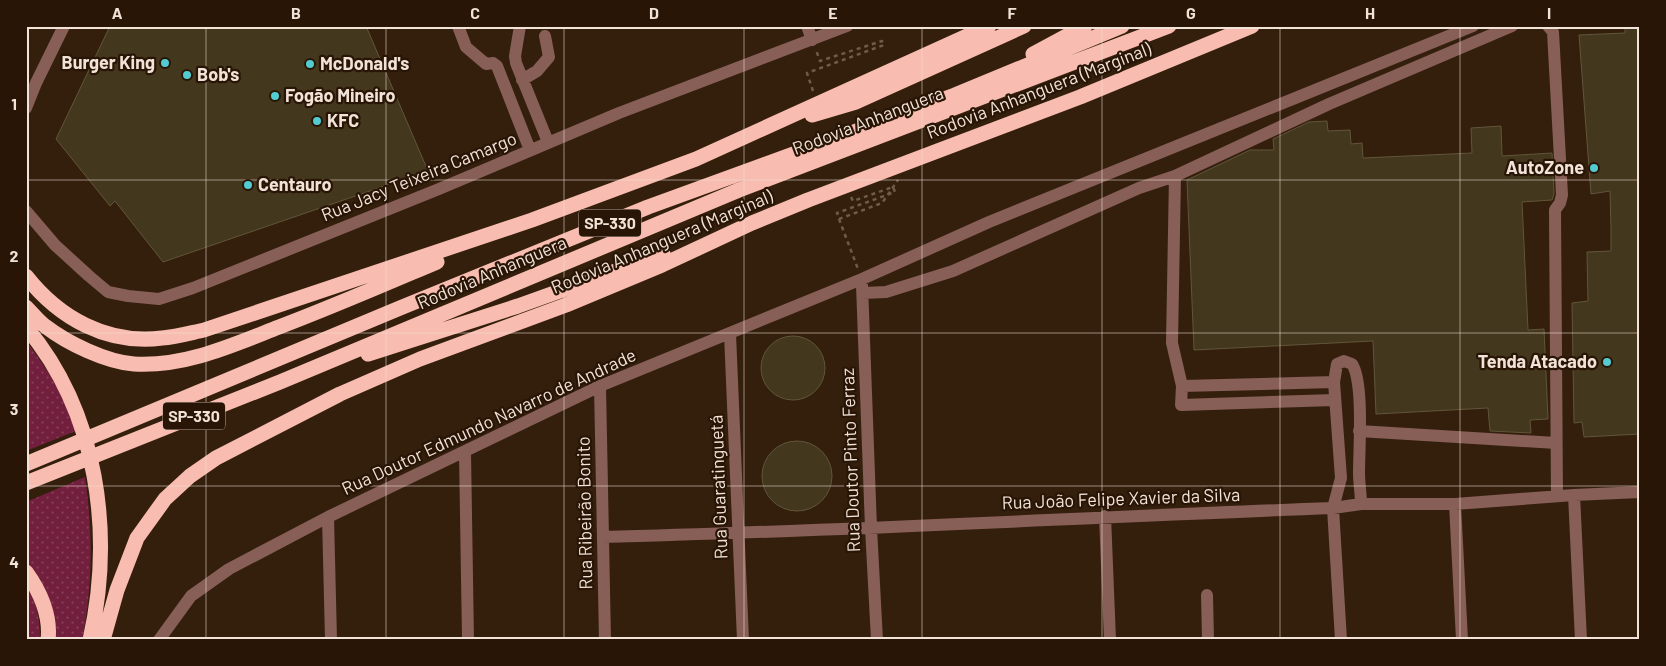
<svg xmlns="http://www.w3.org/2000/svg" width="1666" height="666" font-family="Barlow,sans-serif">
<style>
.grass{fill:url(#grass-dots)}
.building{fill:#43371e;stroke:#61553a}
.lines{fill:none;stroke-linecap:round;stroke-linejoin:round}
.path{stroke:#6e5b4b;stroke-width:2.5;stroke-dasharray:4 4;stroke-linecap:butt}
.minor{stroke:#875f57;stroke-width:12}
.highway{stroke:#f9bcb0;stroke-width:15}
.grid{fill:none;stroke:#f2e3d8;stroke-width:1;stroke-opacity:0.55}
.poi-dot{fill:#52ccd0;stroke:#291505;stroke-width:2}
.labels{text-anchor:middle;stroke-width:4.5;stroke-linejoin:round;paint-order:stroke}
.shield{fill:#291505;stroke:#b6a599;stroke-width:1}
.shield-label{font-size:16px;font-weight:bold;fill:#f2e3d8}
.poi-label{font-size:18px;font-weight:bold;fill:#f2e3d8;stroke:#291505;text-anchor:start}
.street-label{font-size:18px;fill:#f2e3d8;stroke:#291505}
.neatline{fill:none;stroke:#f2e3d8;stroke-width:2}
.grid-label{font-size:16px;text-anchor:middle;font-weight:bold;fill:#f2e3d8}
</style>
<defs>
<pattern id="grass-dots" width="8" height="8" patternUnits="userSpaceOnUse" patternTransform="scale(1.25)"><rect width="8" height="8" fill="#721f3d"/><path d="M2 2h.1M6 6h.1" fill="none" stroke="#873f58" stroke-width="1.8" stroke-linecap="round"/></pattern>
</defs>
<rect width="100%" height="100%" fill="#341f0d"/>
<path class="grass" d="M26,340L57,385L76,431L26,451Z
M85,477C93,532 93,585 82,640H54L45,590L40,579L26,562V502Z
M26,585C37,601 40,620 40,640H26Z"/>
<path class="building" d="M110,26H366L428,171L163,262L115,201L110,206L56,139Z
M1625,26H1640V434L1584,437L1582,422L1574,423L1572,303L1588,301L1587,252L1611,251V230L1610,191L1591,194L1579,35L1625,33Z
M1327,121L1328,131L1350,130L1351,144L1362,143L1363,158L1472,153L1471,128L1501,126L1502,156L1552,153L1554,194L1552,200L1522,202L1528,330L1544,329L1548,419L1530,420L1531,433L1490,431L1488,408L1376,414L1373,341L1194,350L1187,180L1250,150H1274L1273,139L1309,122Z
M761 368a32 32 0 1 1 64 0a32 32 0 1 1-64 0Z
M762 476a35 35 0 1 1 70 0a35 35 0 1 1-70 0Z"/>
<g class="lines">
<path class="path" d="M813,91L807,73L884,45L882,41L820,61L816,50
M851,197L853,201L893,187L895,192L837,213L839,219L882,203L898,180
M839,219L858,269"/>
<path class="minor" d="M458,26L466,47L486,64L493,63L497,66L530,150
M520,26L515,56L516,63L548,142
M807,26L812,40
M1548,26L1553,32L1562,195L1560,203L1555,210L1557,496
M522,80L537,71L549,57L545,36
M26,108L36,83L64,26
M1175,176L1172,343L1182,386L1181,405L1335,400
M26,211L55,245L89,276L108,292L128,296L159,299L193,288L439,189L619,113L847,26
M862,285L871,528L877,640
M863,293L886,292L953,271L1139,188L1175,176L1329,104L1512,26
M730,334L743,640
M600,386L605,640
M1182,386L1334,382
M1359,431L1556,443
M465,452L468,640
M1574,495L1581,640
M1455,504L1462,640
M1105,516L1110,640
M328,517L331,640
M603,537C846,531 1090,517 1333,508L1361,504H1455L1574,495L1640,492
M1207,595L1208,640
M159,640L191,596L229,569L328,517L600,386L862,279L989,222L1473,26
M1341,640L1333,508L1341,478L1334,382L1337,364L1344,361L1352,364C1364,382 1359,449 1359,473C1359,483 1361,494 1361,504"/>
<path class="highway" d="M1033,54L1085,26
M812,115L856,102L1024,26
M26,276C59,318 107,345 162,338C176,337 190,333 204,330L532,220L696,159L989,26
M26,307C32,313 38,321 45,326C67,343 106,362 134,364C185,367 233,345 279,327C332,307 385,284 437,262
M26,327C98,413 114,533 90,640
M368,354L518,306L663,254
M26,464L400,308L648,207L955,95L1122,26
M26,483L280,382L739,190L1169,26
M26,572C40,591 51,616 48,640
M103,640L117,590L137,538L165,499L190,476L216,458L340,394L420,359L566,305L662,265L752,223L808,200L1080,97L1252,26"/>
</g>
<path class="grid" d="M206,26V640M386,26V640M564,26V640M744,26V640M922,26V640M1102,26V640M1280,26V640M1460,26V640M26,180H1640M26,333H1640M26,486H1640"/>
<g class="poi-dot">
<circle cx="165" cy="63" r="5"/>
<circle cx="310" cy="64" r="5"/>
<circle cx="187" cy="75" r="5"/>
<circle cx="275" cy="96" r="5"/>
<circle cx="317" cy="121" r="5"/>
<circle cx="1594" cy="168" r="5"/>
<circle cx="248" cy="185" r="5"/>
<circle cx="1607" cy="362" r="5"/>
</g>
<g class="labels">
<g class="shield">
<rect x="579" y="209.5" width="62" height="27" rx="4"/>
<rect x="163" y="402.5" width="62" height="27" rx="4"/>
</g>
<g class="shield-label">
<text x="610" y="229">SP-330</text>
<text x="194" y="422">SP-330</text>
</g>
<g class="poi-label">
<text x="155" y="69" text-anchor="end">Burger King</text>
<text x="320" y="70">McDonald's</text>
<text x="197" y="81">Bob's</text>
<text x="285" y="102">Fogão Mineiro</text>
<text x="327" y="127">KFC</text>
<text x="1584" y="174" text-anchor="end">AutoZone</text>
<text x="258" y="191">Centauro</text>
<text x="1597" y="368" text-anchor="end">Tenda Atacado</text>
</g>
<g class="street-label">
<text transform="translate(1039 91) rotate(-21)" y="6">Rodovia Anhanguera (Marginal)</text>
<text transform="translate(868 121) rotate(-21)" y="6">Rodovia Anhanguera</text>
<text transform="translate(419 177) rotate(-22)" y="6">Rua Jacy Teixeira Camargo</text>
<text transform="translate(662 242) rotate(-23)" y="6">Rodovia Anhanguera (Marginal)</text>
<text transform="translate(492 273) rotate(-23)" y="6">Rodovia Anhanguera</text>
<text transform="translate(489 422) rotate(-25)" y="6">Rua Doutor Edmundo Navarro de Andrade</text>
<text transform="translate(851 460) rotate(-92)" y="6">Rua Doutor Pinto Ferraz</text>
<text transform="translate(719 487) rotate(-92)" y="6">Rua Guaratinguetá</text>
<text transform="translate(1121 499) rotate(-2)" y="6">Rua João Felipe Xavier da Silva</text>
<text transform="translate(585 513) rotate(-91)" y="6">Rua Ribeirão Bonito</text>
</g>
</g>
<rect width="1666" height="666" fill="none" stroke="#291505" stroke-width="55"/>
<rect x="28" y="28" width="1610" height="610" class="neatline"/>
<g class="grid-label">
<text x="117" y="19">A</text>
<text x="296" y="19">B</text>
<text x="475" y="19">C</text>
<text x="654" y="19">D</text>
<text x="833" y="19">E</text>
<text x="1012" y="19">F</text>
<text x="1191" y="19">G</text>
<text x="1370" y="19">H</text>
<text x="1549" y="19">I</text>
<text x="14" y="110">1</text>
<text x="14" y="262">2</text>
<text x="14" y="415">3</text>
<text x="14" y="568">4</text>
</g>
</svg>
